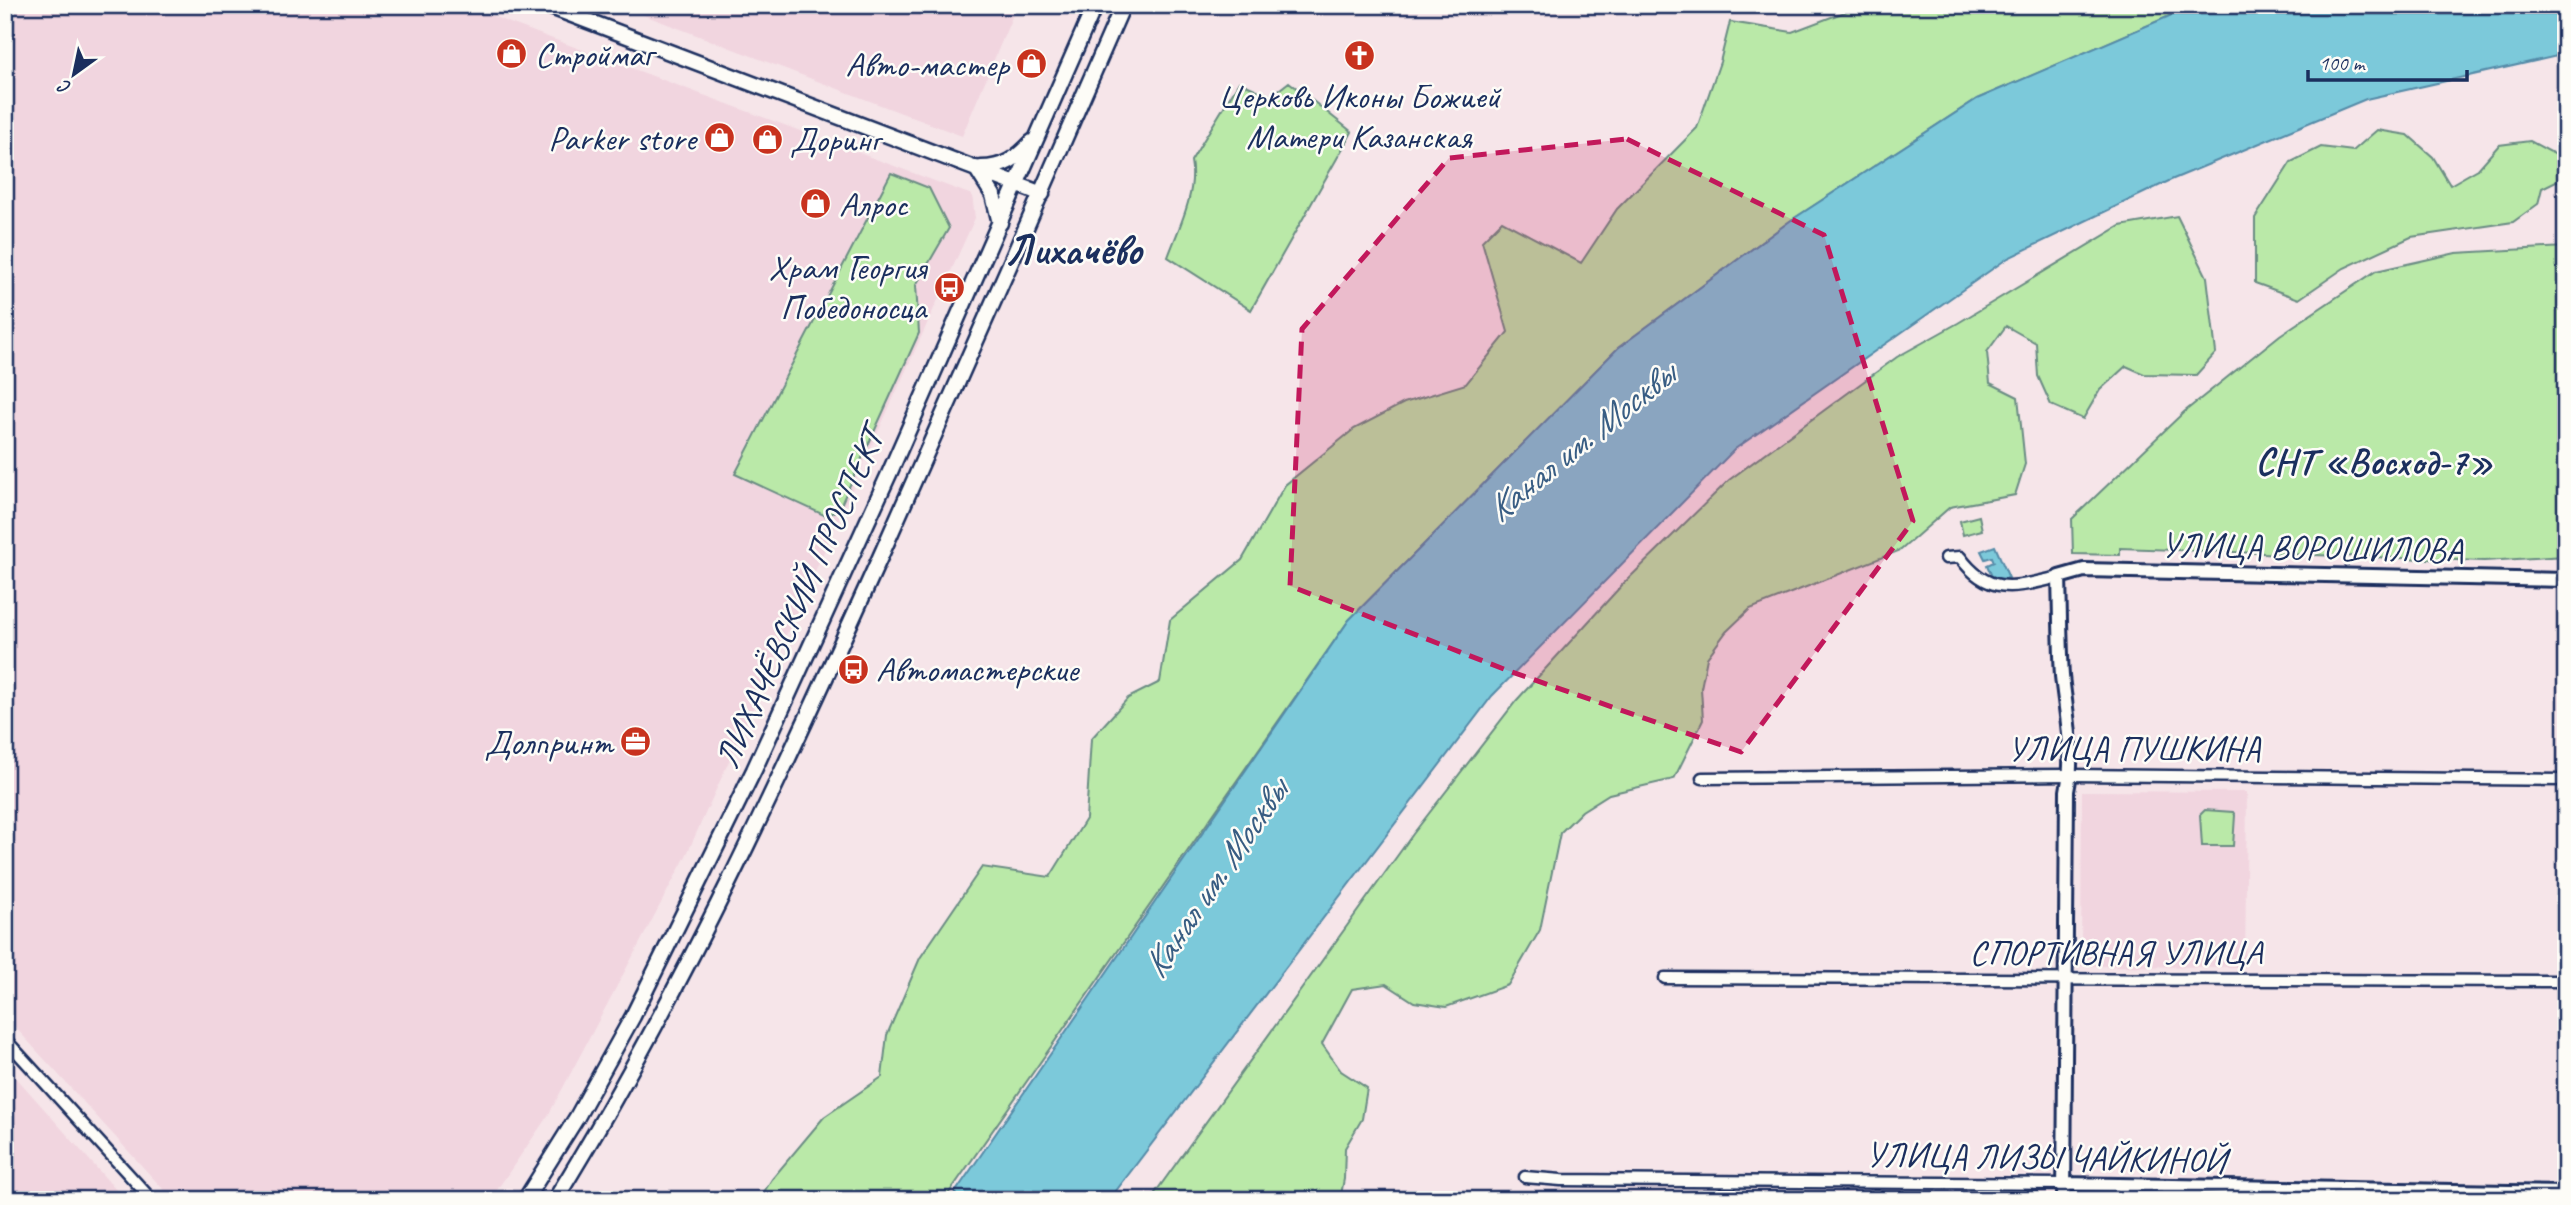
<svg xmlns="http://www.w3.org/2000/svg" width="2571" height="1205" font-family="Caveat,sans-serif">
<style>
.built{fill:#f1d5df}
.green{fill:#bae9a8;stroke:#6a8c83;stroke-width:2}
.water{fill:#7cc9da;stroke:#558ba8;stroke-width:2}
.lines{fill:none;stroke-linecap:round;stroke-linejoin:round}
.minor-casing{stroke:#1b2f5e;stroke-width:15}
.tertiary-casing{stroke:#1b2f5e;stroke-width:18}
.secondary-casing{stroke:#1b2f5e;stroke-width:19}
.minor{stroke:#fdfcf7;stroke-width:10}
.tertiary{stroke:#fdfcf7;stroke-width:12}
.secondary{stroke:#fdfcf7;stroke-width:14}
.marked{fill:#c2185b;fill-opacity:0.2;stroke:#c2185b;stroke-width:5;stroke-dasharray:14 9;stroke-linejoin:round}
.labels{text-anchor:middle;stroke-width:5;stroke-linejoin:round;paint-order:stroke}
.poi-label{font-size:35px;fill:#1b2f5e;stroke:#fdfcf7;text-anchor:start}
.street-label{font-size:35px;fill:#1b2f5e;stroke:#fdfcf7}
.water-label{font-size:37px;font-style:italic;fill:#385d83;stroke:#fdfcf7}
.neighbourhood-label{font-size:37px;font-weight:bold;fill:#1b2f5e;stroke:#fdfcf7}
.district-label{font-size:42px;font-weight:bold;fill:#1b2f5e;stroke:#fdfcf7}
</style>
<rect width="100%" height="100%" fill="#f6e5e9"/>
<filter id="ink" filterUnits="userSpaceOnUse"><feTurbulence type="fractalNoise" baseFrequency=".0143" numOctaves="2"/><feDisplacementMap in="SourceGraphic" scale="14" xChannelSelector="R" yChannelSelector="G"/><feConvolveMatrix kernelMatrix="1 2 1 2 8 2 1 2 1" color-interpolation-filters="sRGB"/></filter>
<g filter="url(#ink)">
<path class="built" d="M5,5H462L972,195L975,218L686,856L549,1114L490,1200H173L5,1016Z
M630,5H1017L962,136L628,9Z
M2082,791L2247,792L2245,967L2081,966Z
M5,1065L125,1200H5Z"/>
<path class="green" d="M1863,5H2195L1977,99L1790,221L1618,348L1349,620L944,1200H759L772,1179L824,1117L882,1077L887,1035L920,958L982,867L1050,877L1086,819L1091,739L1128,698L1160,682L1170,620L1242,560L1285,485L1354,429L1404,403L1466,384L1508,332L1482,241L1502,221L1581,263L1617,209L1697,128L1720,62L1730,22L1792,32Z
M1239,82L1271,96L1289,82L1352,132L1251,310L1168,257C1179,227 1197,193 1191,161Z
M2377,130L2408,135L2433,157L2450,185L2478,169L2499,145L2530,141L2558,156L2566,145V183L2556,181L2542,188L2538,204L2513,222L2411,237L2344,268L2299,299L2255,283V218L2291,162L2321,147L2353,151Z
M891,173L929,188L949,228L916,285L919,333L839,509L826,516L735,474Z
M2177,216L2207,277L2216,353L2196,375L2144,374L2126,366L2100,390L2083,419L2051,405L2038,376L2036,343L2006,326L1987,352L1990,383L2018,397L2025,464L2015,495L1950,507L1901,550L1750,609L1726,632L1707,658L1701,688L1703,720L1674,779L1609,794L1582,811L1560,833L1540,930L1508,985L1446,1007L1414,1002L1386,984L1352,989L1322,1044L1341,1071L1367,1088L1362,1119L1345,1148L1344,1179L1340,1200H1150L1413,834L1516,701L1622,585L1729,480L1897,357L1958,323L2120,226Z
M2566,247V341H2563L2566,556L2484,561L2120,548V555L2073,554L2072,519L2184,412L2280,335L2376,271L2456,253Z
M1979,516L1982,530L1963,535L1960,521Z
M2205,810L2233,812L2235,815L2233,846H2202L2200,815Z"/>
<path class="water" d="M2195,5H2566V54L2366,99L2171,180L2008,258L1735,449L1492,696L1109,1200H950L1349,620L1618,348L1790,221L1977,99Z
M1995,546L2009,578L1993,579L1987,565L1994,562L1992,557L1985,559L1981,551Z"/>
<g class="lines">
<defs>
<path id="minor" d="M1946,558L1960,557C1989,597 2016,587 2059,577
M1702,778L2070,775L2566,780
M1665,978L2566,981
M5,1039L152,1200
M1525,1177L1561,1180L2064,1184"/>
<path id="tertiary" d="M2064,1184L2566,1193
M2064,1200L2067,791C2075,753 2066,714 2062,676C2060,643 2060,610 2059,577L2084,570L2566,580"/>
<path id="secondary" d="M546,5L1042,194
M976,168L993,195L1000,223
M981,168C1004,168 1017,158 1032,142
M525,1200L577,1117L633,1016L754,770L889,474L1095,5
M555,1200C682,994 783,773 882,553C963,371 1044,188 1123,5"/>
</defs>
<use href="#minor" class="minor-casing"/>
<use href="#tertiary" class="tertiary-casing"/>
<use href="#secondary" class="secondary-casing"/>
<use href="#minor" class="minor"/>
<use href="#tertiary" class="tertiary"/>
<use href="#secondary" class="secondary"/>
</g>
</g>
<path class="marked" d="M1627,139L1824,235L1913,521L1741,752L1509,671L1290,586L1302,329L1449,158Z"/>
<defs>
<symbol id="shop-disc" viewBox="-11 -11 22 22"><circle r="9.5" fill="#c8321e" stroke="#fdfcf7"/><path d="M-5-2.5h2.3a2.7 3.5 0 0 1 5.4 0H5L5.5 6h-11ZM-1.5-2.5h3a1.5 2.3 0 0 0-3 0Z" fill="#fff"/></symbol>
<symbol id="church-disc" viewBox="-11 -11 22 22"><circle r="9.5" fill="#c8321e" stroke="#fdfcf7"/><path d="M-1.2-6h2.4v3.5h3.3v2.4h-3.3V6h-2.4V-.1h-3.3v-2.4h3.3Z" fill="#fff"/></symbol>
<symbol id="bus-disc" viewBox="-11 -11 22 22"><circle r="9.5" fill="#c8321e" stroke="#fdfcf7"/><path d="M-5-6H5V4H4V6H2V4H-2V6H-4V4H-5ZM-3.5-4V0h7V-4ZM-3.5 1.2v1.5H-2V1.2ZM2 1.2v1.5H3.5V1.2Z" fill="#fff"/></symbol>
<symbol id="office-disc" viewBox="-11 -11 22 22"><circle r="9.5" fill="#c8321e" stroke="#fdfcf7"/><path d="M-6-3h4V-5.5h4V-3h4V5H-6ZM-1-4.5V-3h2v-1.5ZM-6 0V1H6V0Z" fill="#fff"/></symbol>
</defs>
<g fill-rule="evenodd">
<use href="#shop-disc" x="494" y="36" width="35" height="35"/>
<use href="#church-disc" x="1342" y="38" width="35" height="35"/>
<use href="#shop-disc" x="1014" y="46" width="35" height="35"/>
<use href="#shop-disc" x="702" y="120" width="35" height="35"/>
<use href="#shop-disc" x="750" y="122" width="35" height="35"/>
<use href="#shop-disc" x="798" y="186" width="35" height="35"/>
<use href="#bus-disc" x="932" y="270" width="35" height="35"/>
<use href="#bus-disc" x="836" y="652" width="35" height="35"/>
<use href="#office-disc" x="618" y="724" width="35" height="35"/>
</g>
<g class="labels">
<g class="poi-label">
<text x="535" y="66">Строймаг</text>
<text x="1009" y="76" text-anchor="end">Авто-мастер</text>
<text x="1359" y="108" text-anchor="middle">Церковь Иконы Божией<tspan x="1359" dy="40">Матери Казанская</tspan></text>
<text x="696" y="150" text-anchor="end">Parker store</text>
<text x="790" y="151">Доринг</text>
<text x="839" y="216">Алрос</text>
<text x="926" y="279" text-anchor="end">Храм Георгия<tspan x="926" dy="40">Победоносца</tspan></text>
<text x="876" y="681">Автомастерские</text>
<text x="613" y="754" text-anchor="end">Долпринт</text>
</g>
<g class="street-label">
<text transform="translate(2312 547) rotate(1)" y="12">УЛИЦА ВОРОШИЛОВА</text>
<text transform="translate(799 598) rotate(-66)" y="12">ЛИХАЧЁВСКИЙ ПРОСПЕКТ</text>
<text x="2134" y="760">УЛИЦА ПУШКИНА</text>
<text x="2116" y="964">СПОРТИВНАЯ УЛИЦА</text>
<text transform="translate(2046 1157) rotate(1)" y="12">УЛИЦА ЛИЗЫ ЧАЙКИНОЙ</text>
</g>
<g class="water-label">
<text transform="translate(1580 441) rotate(-39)" y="13">Канал им. Москвы</text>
<text transform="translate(1214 878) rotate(-56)" y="13">Канал им. Москвы</text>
</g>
<g class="neighbourhood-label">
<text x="2374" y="474">СНТ «Восход-7»</text>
</g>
<g class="district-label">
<text x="1073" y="264">Лихачёво</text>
</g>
</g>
<rect width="2571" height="1205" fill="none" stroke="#fdfcf7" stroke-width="28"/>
<rect x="14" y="14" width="2543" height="1177" fill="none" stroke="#1b2f5e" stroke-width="2.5" filter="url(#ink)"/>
<g transform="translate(74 74) rotate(213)" stroke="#fdfcf7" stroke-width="5" paint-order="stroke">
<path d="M0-5L12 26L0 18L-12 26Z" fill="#1b2f5e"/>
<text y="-10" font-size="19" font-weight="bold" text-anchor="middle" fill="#1b2f5e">С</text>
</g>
<path d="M2308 70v10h159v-10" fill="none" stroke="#1b2f5e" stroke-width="3.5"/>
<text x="2319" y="70" font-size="21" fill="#1b2f5e" stroke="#fdfcf7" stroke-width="5" paint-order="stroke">100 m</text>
</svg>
